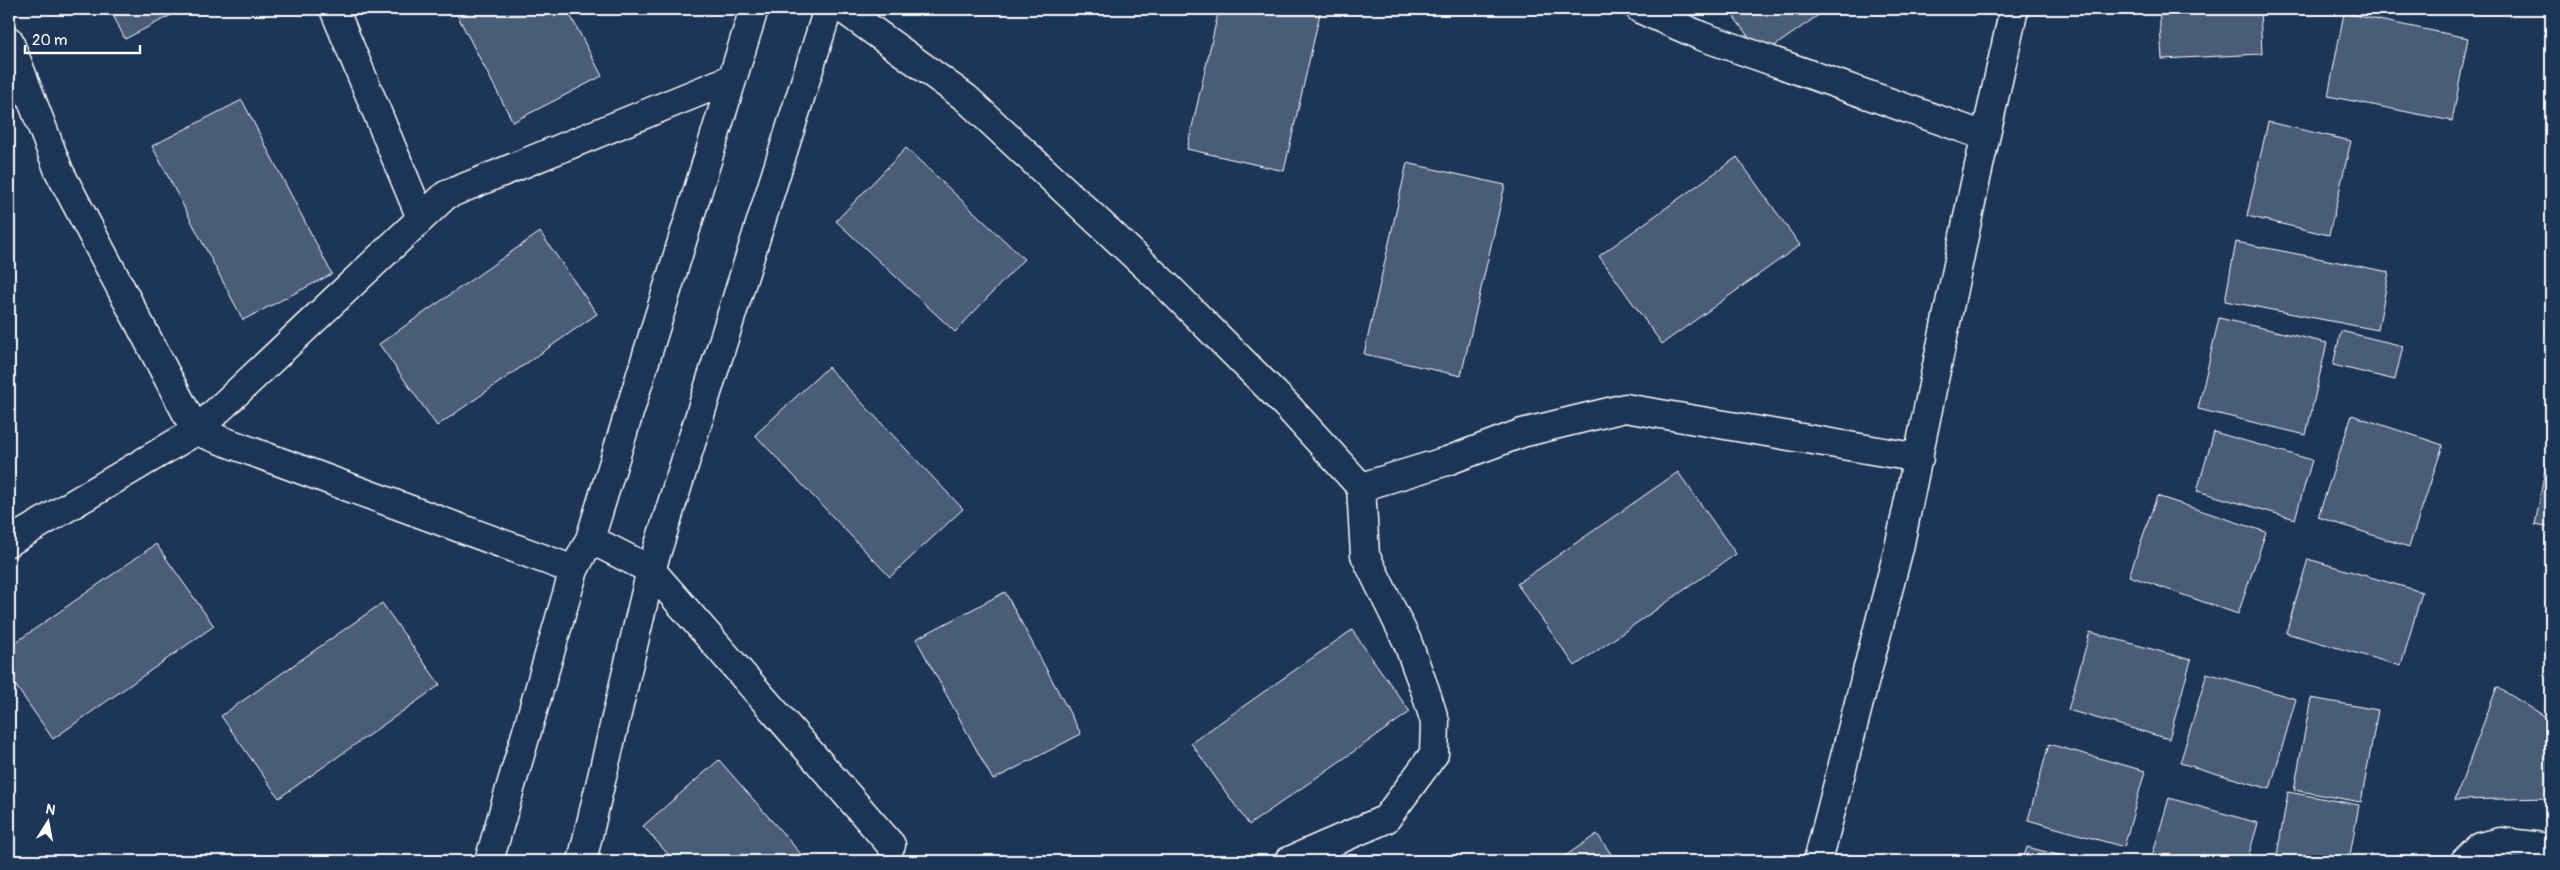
<svg xmlns="http://www.w3.org/2000/svg" width="2560" height="870" font-family="Pangolin,sans-serif">
<style>
.building{fill:#4a5d79;stroke:#fff}
.lines{fill:none;stroke-linecap:round;stroke-linejoin:round}
.minor-casing{stroke:#fff;stroke-width:31}
.minor{stroke:#1d3557;stroke-width:28}
</style>
<rect width="100%" height="100%" fill="#1d3557"/>
<filter id="ink" filterUnits="userSpaceOnUse"><feTurbulence type="fractalNoise" baseFrequency=".02" numOctaves="2"/><feDisplacementMap in="SourceGraphic" scale="10" xChannelSelector="R" yChannelSelector="G"/><feConvolveMatrix kernelMatrix="1 2 1 2 8 2 1 2 1" color-interpolation-filters="sRGB"/></filter>
<g filter="url(#ink)">
<path class="building" d="M110,9H183L125,39Z
M454,9H567L602,76L513,122Z
M1219,9H1321L1284,171L1187,149Z
M1728,9H1827L1762,55Z
M2159,9H2260L2262,54L2162,59Z
M2344,13L2468,38L2452,121L2328,96Z
M242,100L332,274L243,320L152,146Z
M2268,122L2351,141L2329,235L2247,216Z
M906,148L1024,259L955,332L836,221Z
M1737,157L1800,245L1662,344L1599,256Z
M1407,163L1505,185L1461,376L1364,354Z
M540,232L597,314L437,426L379,344Z
M2236,242L2389,272L2378,330L2225,301Z
M2219,318L2327,343L2306,435L2198,409Z
M2341,331L2403,346L2395,380L2333,365Z
M828,367L963,509L890,577L755,435Z
M2352,415L2443,445L2409,547L2318,517Z
M2214,432L2312,460L2295,519L2197,491Z
M2549,448H2551V528L2535,525Z
M1678,472L1736,554L1575,666L1517,584Z
M2157,496L2266,532L2238,614L2129,576Z
M156,544L214,626L53,739L9,676V647Z
M2308,559L2422,592L2401,666L2286,633Z
M1005,592L1081,734L993,780L916,639Z
M382,603L440,685L279,798L221,716Z
M1352,630L1410,712L1249,825L1191,743Z
M2090,632L2191,660L2169,739L2068,710Z
M2207,673L2296,699L2270,789L2180,763Z
M2497,687L2551,720V798L2455,800Z
M2311,698L2378,710L2361,802L2294,790Z
M2049,744L2145,771L2124,847L2028,820Z
M719,760L807,861H674L643,826Z
M2288,792L2359,805L2349,861H2276Z
M2169,798L2258,823L2247,861H2169L2152,856Z
M1597,834L1616,861H1558Z
M2027,847L2082,861H2023Z"/>
<g class="lines">
<defs>
<path id="minor" d="M334,9L421,218
M843,9L966,98L1166,285L1289,408L1361,487L1447,461L1522,433L1625,408L1919,458
M1640,9L1701,36L1985,136
M9,41L59,171L196,431L574,570
M590,539L651,570L891,845
M9,542L196,431L446,195L731,79
M489,861L574,570L590,539L754,9
M582,861L651,570L828,9
M1289,861L1386,819L1434,754L1435,722L1425,690L1407,641L1365,555L1361,487
M1818,861L1899,548L1974,188L2014,9
M2465,861L2479,847L2500,842L2551,848"/>
</defs>
<use href="#minor" class="minor-casing"/>
<use href="#minor" class="minor"/>
</g>
</g>
<rect width="2560" height="870" fill="none" stroke="#1d3557" stroke-width="30"/>
<rect x="15" y="15" width="2530" height="840" fill="none" stroke="#fff" stroke-width="2" filter="url(#ink)"/>
<g transform="translate(48 822) rotate(11)" stroke="#1d3557" stroke-width="4" paint-order="stroke">
<path d="M0-4L9 19L0 12L-9 19Z" fill="#ffffff"/>
<text y="-8" font-size="14" font-weight="bold" text-anchor="middle" fill="#ffffff">N</text>
</g>
<path d="M25 45v8h115v-8" fill="none" stroke="#ffffff" stroke-width="2.5"/>
<text x="32" y="45" font-size="15" fill="#ffffff" stroke="#1d3557" stroke-width="4" paint-order="stroke">20 m</text>
</svg>
